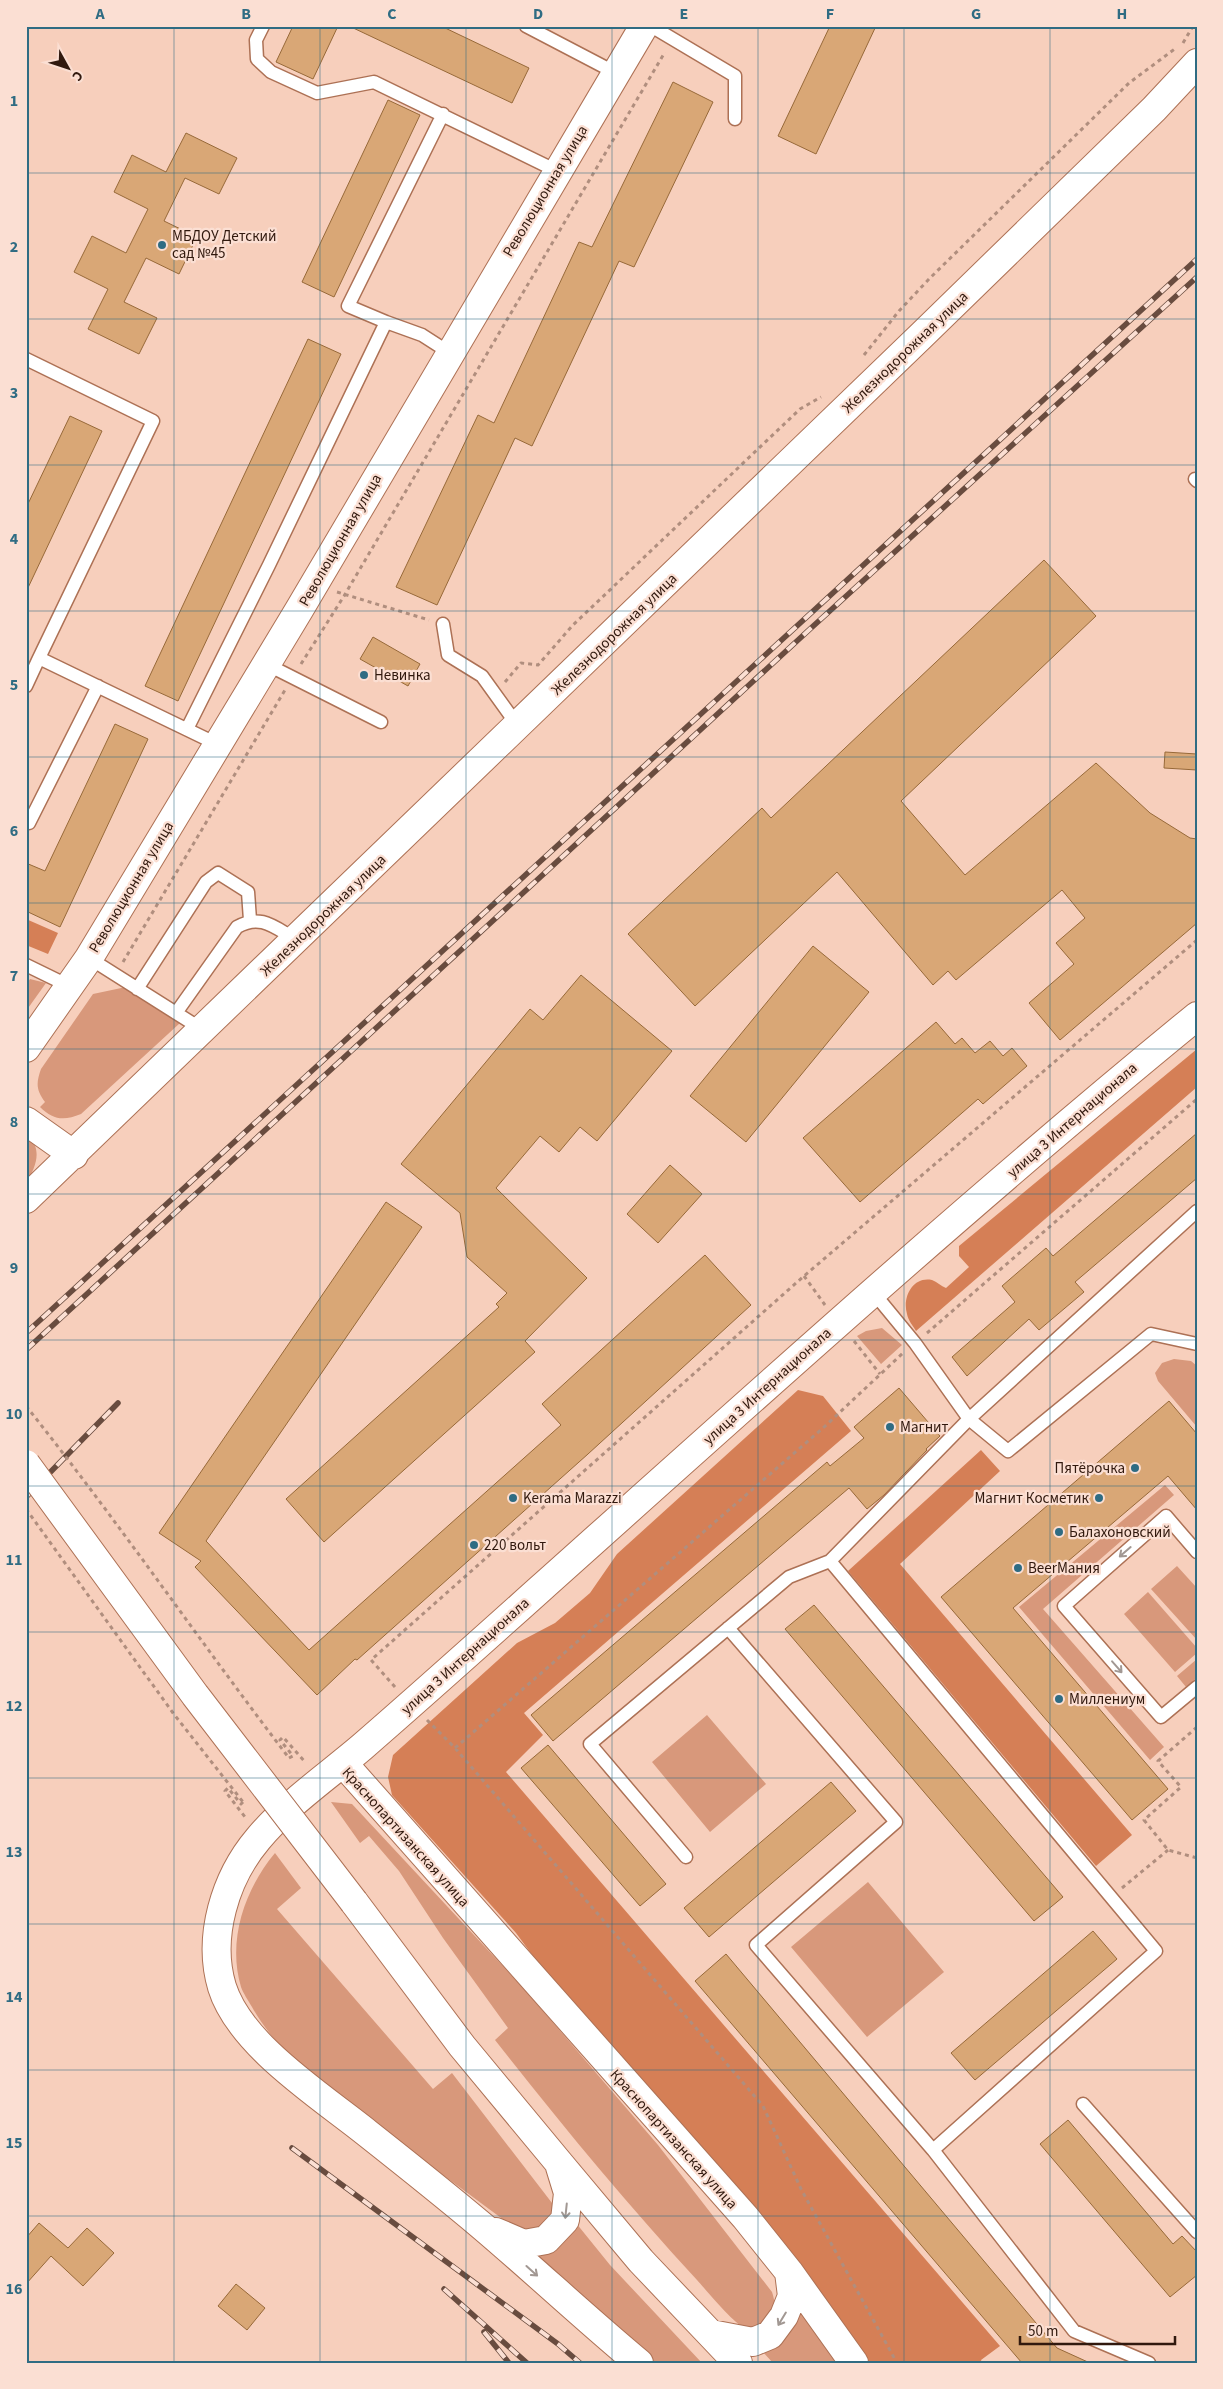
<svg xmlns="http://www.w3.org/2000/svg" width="1223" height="2389" font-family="'Source Sans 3',sans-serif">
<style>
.green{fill:#d8987b}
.forest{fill:#d57f56}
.building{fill:#d9a776;stroke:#976939}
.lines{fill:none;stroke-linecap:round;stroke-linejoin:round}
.service-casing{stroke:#ad7155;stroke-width:15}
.tertiary-casing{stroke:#ad7155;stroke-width:30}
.secondary-casing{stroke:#ad7155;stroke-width:30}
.path{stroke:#b08e7e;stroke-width:3;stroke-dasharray:4 4;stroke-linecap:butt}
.service{stroke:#fff;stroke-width:12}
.tertiary{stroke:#fff;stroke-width:28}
.secondary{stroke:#fff;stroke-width:28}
.rail-casing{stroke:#694c3f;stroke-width:5.5}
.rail{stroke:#fbdfd3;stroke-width:4;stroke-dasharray:11;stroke-linecap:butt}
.secondary-bridge-casing{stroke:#ad7155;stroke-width:30;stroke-linecap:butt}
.path-bridge{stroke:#b08e7e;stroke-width:3;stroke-dasharray:4 4;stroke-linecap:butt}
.secondary-bridge{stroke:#fff;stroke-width:28}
.oneway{stroke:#a29893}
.grid{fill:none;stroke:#2f6c83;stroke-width:1;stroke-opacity:0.55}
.poi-dot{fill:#2f6c83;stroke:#fbdfd3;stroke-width:2}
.labels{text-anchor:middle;stroke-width:4.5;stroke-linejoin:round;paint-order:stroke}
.street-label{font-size:15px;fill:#31190e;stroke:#fbdfd3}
.poi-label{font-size:15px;fill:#31190e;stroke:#fbdfd3;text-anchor:start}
.neatline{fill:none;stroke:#2f6c83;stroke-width:2}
.grid-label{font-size:16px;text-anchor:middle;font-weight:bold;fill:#2f6c83}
</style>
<rect width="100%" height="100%" fill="#f7cfbc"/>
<path class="green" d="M30,979L46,983L26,1011V985Z
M126,987L180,1023L81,1114C64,1121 53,1120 40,1107L45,1102C36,1090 36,1083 41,1069L93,994Z
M26,1133C43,1148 37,1166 26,1183Z
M882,1328L902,1345L881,1364L857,1336L866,1331Z
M1174,1359L1191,1361L1197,1366V1427L1158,1381L1155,1373L1162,1363Z
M1165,1485L1174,1495L1043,1609L1164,1747L1150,1760L1019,1607Z
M1177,1566L1197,1588V1640L1151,1589Z
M1148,1592L1197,1648V1653L1175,1672L1124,1614Z
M1197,1659V1678L1186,1687L1177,1676Z
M707,1715L766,1784L710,1832L652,1762Z
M331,1802L352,1804L525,1990L658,2145L772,2292C775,2301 777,2312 769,2320C763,2325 753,2331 745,2328C734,2324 707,2291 697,2280C626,2203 560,2123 495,2040L508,2028L443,1938L399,1871L369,1836L360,1843Z
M275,1853L301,1888L277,1909L433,2089L452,2073L552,2203L553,2214L534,2233L516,2229C480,2202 443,2175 406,2148C351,2108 286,2067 252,2007C248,2000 243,1993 241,1987C227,1940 245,1889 275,1853Z
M868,1882L944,1972L867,2037L791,1947Z
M576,2223L610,2265L702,2363H648L529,2256L552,2250L562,2244Z
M797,2307L844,2363H773L762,2351Z"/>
<path class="forest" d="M26,919L58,933L48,954L26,945Z
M1197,1049V1087L916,1331C913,1326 908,1320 907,1314C902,1297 913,1276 932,1280C937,1282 941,1286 946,1288L969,1267L959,1256V1246Z
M798,1390L823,1396L851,1431L524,1713L543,1735L506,1772L1000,2346L981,2360L982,2363H864L590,2033L516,1933L392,1795L388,1777L393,1755L517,1643L555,1623L590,1593L617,1554Z
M981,1450L1000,1471L900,1564L1132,1835L1096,1866L848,1571Z"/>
<path class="building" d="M293,26H338L313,79L276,62Z
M349,26H441L529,68L512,103Z
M830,26H876L816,154L778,136Z
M673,82L713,102L634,267L619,261L532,446L515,438L437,605L396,587L478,415L494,423L579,242L592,247Z
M388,100L420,115L334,297L302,282Z
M186,133L237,158L219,194L185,178L164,221L197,237L179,274L146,258L124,302L157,318L139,354L88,329L108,289L74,272L92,236L126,253L148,209L114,192L132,155L166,172Z
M308,339L341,354L178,701L145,686Z
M70,416L102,431L26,592V508Z
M1044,560L1096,616L901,801L965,875L1096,763L1150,813L1190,838L1197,839V923L1060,1040L1029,1003L1074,964L1056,943L1085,918L1062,890L956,980L948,971L933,985L837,872L695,1006L628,934L762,808L771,818Z
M373,637L420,664L408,686L360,659Z
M115,724L148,739L60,927L26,911V863L45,871Z
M1165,752L1197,754V770L1164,768Z
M813,946L869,992L746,1142L690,1096Z
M581,975L672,1051L597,1141L580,1127L559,1152L540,1136L496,1188L587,1278L525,1341L535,1352L324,1542L286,1499L499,1307L496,1304L507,1293L467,1257L460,1213L401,1164L530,1009L543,1020Z
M936,1022L955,1044L962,1038L975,1053L990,1041L1003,1056L1012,1048L1027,1066L983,1104L978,1099L860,1202L803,1138Z
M1197,1133V1178L1075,1282L1084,1292L1039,1330L1029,1319L967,1376L952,1357L1015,1302L1002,1286L1046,1248L1053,1256Z
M670,1165L702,1194L658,1243L627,1214Z
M386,1202L422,1227L206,1541L309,1650L561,1425L542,1404L705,1255L751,1305L588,1454L357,1660L355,1659L317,1695L195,1567L201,1561L159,1533Z
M899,1388L940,1436L926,1449L927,1450L884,1495L867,1509L849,1488L553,1741L531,1715L827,1462L830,1466L864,1438L854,1427Z
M1169,1401L1197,1434V1510L1168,1476L1013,1608L1168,1789L1132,1820L941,1597Z
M814,1605L1063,1897L1034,1921L785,1629Z
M548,1745L666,1884L640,1906L521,1768Z
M831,1782L856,1811L709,1937L684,1908Z
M1093,1931L1117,1959L975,2080L951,2053Z
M726,1954L1057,2348L1090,2363H1022L695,1981Z
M1068,2120L1173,2244L1182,2236L1197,2252V2275L1170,2297L1040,2144Z
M39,2223L68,2248L87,2228L114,2253L83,2286L51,2256L26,2284V2238Z
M236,2284L265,2308L247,2330L218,2306Z"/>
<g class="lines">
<defs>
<path id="service" d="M263,26L256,40L257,59L271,72L317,93L374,82L557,171
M526,26L616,73
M651,26L735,76V119
M386,322L348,306L443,114
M26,359L153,421L39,658
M1195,479L1197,481
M443,624L448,655L482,676L518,726
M266,664L381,722
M26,686L39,658L217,744
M187,729L269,565L386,322L422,335L450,353
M26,823H29L98,686
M89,958L203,1030
M26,965L69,986
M137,989L206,882L218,873L248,892L250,920
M176,1013L237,927C261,913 275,928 297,940
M873,1292L915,1343L969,1419L1008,1451L1151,1334L1197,1344
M1197,1552L1166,1516L1064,1606L1161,1717L1197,1687
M830,1561L1156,1951L933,2150L1074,2331L1149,2363
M728,1628L896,1822L756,1945L933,2150
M686,1857L590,1744L789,1577L830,1561L969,1419L1197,1211
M1083,2104L1197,2232"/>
<path id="tertiary" d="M26,1121L74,1155
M26,1199L923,334L1154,109L1197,63"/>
<path id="secondary" d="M26,1048L89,958L299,610L644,26
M343,1763L745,2217L789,2272L854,2363
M354,1902L462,2046L559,2163L641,2261L738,2363
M496,2232L524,2244L546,2240L565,2220L568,2193L560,2167
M711,2334L753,2342L770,2335L784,2316L792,2296L789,2272
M639,2363C586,2319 535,2271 482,2226C444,2194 405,2163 367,2133C321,2096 240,2045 222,1987C207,1937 225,1878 258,1839C287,1804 328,1776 362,1747C422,1695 481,1642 540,1589C757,1395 972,1200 1197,1016"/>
</defs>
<use href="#service" class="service-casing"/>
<use href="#tertiary" class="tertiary-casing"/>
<use href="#secondary" class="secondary-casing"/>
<path class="path" d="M1183,43L1193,26
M864,355L899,311L930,278L1129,83L1176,48
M337,592L429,620
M301,664L344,596L665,52
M505,682L521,663L538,665L573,625L800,409L821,397
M123,962L285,690
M804,1276L825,1305
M927,1333L1197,1099
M854,1341L880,1374
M26,1509L173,1713L243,1802
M395,1687L371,1660L804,1276L1197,940
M427,1720L455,1748L763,2106L801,2189L897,2363
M1197,1727L1158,1761L1181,1787L1144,1820L1168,1850L1197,1858
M455,1748L823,1428L903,1353
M289,1758L293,1756L280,1740L283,1737L306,1763
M243,1802L241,1804L228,1788L225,1791L245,1817
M1122,1888L1168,1850"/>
<use href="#service" class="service"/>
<use href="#tertiary" class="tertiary"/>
<use href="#secondary" class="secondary"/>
<defs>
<path id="rail" d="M26,1333L1197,259
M26,1350L810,629L1197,277
M26,1497L118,1403
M292,2148L558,2344L580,2363
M444,2289L527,2363
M484,2332L509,2363"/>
</defs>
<use href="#rail" class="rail-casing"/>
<use href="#rail" class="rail"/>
<defs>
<path id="secondary-bridge" d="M26,1464L195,1695L354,1902"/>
</defs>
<use href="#secondary-bridge" class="secondary-bridge-casing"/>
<path class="path-bridge" d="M26,1406C118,1521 200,1642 289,1758"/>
<use href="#secondary-bridge" class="secondary-bridge"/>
</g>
<defs><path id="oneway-shaft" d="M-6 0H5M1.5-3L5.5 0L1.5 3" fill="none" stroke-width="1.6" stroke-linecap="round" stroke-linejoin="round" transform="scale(1.25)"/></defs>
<g class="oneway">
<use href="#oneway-shaft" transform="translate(1125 1552) rotate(139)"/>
<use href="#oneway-shaft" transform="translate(1117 1667) rotate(49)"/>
<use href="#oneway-shaft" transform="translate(566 2211) rotate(96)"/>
<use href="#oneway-shaft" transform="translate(532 2271) rotate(42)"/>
<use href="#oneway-shaft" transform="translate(782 2319) rotate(121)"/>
</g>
<path class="grid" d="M174,26V2363M320,26V2363M466,26V2363M612,26V2363M758,26V2363M904,26V2363M1050,26V2363M26,173H1197M26,319H1197M26,465H1197M26,611H1197M26,757H1197M26,903H1197M26,1049H1197M26,1194H1197M26,1340H1197M26,1486H1197M26,1632H1197M26,1778H1197M26,1924H1197M26,2070H1197M26,2216H1197"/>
<g class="poi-dot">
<circle cx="162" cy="245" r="5"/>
<circle cx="364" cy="675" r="5"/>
<circle cx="890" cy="1427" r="5"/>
<circle cx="1135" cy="1468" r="5"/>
<circle cx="513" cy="1498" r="5"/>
<circle cx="1099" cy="1498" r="5"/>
<circle cx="1059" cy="1532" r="5"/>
<circle cx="474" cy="1545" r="5"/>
<circle cx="1018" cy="1568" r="5"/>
<circle cx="1059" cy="1699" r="5"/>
</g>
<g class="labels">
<g class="street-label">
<text transform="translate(545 191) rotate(-59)" y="5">Революционная улица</text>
<text transform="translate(905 352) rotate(-44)" y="5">Железнодорожная улица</text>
<text transform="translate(340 540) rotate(-60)" y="5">Революционная улица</text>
<text transform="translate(614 634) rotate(-44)" y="5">Железнодорожная улица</text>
<text transform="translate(131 887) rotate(-59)" y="5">Революционная улица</text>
<text transform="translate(323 915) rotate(-44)" y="5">Железнодорожная улица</text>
<text transform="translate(1072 1120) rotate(-41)" y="5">улица 3 Интернационала</text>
<text transform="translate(767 1386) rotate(-42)" y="5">улица 3 Интернационала</text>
<text transform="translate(465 1656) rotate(-42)" y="5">улица 3 Интернационала</text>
<text transform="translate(406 1837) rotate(48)" y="5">Краснопартизанская улица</text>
<text transform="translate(674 2139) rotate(48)" y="5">Краснопартизанская улица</text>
</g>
<g class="poi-label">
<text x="172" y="241">МБДОУ Детский<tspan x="172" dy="17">сад №45</tspan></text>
<text x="374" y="680">Невинка</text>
<text x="900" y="1432">Магнит</text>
<text x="1125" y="1473" text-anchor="end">Пятёрочка</text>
<text x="523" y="1503">Kerama Marazzi</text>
<text x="1089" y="1503" text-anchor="end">Магнит Косметик</text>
<text x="1069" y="1537">Балахоновский</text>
<text x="484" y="1550">220 вольт</text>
<text x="1028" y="1573">BeerМания</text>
<text x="1069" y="1704">Миллениум</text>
</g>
</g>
<rect width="1223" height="2389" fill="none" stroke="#fbdfd3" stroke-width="55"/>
<g transform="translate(68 68) rotate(130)" stroke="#fbdfd3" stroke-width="4" paint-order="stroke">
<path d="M0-4L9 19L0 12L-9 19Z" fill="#31190e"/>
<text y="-8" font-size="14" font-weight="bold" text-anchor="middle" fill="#31190e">С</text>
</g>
<path d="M1020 2336v8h155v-8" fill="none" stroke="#31190e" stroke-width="2.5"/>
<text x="1028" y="2336" font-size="15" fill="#31190e" stroke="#fbdfd3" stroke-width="4" paint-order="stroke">50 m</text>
<rect x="28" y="28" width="1168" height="2334" class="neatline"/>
<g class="grid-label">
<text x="100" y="19">A</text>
<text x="246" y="19">B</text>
<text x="392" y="19">C</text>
<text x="538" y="19">D</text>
<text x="684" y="19">E</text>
<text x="830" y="19">F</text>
<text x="976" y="19">G</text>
<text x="1122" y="19">H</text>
<text x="14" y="106">1</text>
<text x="14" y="252">2</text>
<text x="14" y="398">3</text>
<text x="14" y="544">4</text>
<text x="14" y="690">5</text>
<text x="14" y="836">6</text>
<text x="14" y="981">7</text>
<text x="14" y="1127">8</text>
<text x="14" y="1273">9</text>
<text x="14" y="1419">10</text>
<text x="14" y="1565">11</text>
<text x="14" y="1711">12</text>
<text x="14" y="1857">13</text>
<text x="14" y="2002">14</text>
<text x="14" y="2148">15</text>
<text x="14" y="2294">16</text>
</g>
</svg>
